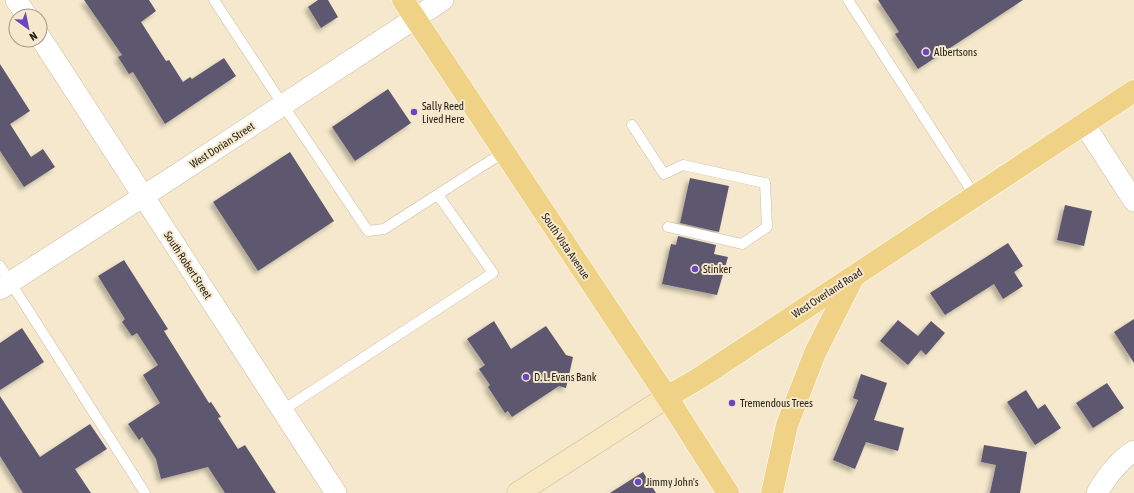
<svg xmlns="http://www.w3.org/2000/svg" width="1134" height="493" font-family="'Asap Condensed',sans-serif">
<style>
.building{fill:#5d5870;filter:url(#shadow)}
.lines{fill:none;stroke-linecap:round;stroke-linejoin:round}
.lane-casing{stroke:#c9bca1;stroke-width:11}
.street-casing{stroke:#c9bca1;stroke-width:22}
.secondary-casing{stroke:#c9bca1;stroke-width:23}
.primary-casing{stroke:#fff;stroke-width:23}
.lane{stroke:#fff;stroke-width:10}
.street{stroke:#fff;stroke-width:21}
.secondary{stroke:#f7e8c2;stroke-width:22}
.primary{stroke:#efd286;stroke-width:22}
.poi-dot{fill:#6c46bf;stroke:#f5e8cc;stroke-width:1.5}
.labels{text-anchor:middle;stroke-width:4;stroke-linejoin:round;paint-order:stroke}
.poi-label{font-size:11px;fill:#231e14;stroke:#f5e8cc;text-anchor:start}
.street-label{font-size:11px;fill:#231e14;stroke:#f5e8cc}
</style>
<defs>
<filter id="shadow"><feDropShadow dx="-3.5" dy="3.5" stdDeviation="2" flood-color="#0004"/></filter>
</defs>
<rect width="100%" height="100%" fill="#f5e8cc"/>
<path class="building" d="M84,0H149L156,11L141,22L166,61L169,60L183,82L190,77L192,79L224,58L236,76L165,124L133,72L129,74L118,57L122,55Z
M318,0H328L338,17L321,28L308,7Z
M878,0H1023L918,69L895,34L899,32Z
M0,64L30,111L10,124L31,157L43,149L55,167L24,187L0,151Z
M388,89L411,123L355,161L332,127Z
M290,152L334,221L258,271L213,202Z
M690,178L729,186L719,232L680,223Z
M1065,205L1092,211L1084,246L1057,240Z
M678,236L716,245L714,254L728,257L717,295L662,284L671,244L676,245Z
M1008,243L1023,266L1014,272L1023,286L1003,299L994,284L945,315L930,293Z
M124,260L168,329L164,331L209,403L211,402L221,417L218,418L238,449L245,445L276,493H225L208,467L161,479L156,459L142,437L139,440L128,424L160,403L143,375L158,365L137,333L132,336L122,322L125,319L98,276Z
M1134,319V363L1114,332Z
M898,320L918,336L931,321L945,333L926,355L921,350L908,365L880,341Z
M494,321L511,349L546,326L566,355L573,357L566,388L559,386L512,417L508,411L505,413L488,387L490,385L479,369L485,365L467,339Z
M22,328L44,362L0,390V343Z
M861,374L887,383L874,420L904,428L898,451L866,442L855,469L833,460L858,400L853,398Z
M1107,383L1124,408L1093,428L1076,403Z
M1026,390L1038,409L1045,404L1061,428L1035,445L1007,402Z
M0,396L40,457L90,424L107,449L75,469L91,493H23L0,456Z
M984,445L1027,452L1020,493H990L996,465L981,462Z
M643,472L656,493H610Z"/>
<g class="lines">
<defs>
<path id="lane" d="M214,0L283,105L368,231L384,229L504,152
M848,0L975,196
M632,125L664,174L683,165L765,183L767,227L742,244L668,227
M0,266L145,493
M283,410L493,273L438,195"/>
<path id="street" d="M16,0L27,16
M40,37L336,493
M1084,124L1134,201
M0,289L170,179L443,0
M1097,493C1107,476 1118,461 1134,451"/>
<path id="secondary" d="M518,493L667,397"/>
<path id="primary" d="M403,0L667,397L728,493
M667,397L701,377L1134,91
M772,493L787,425L815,353L854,276"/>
</defs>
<use href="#lane" class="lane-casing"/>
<use href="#street" class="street-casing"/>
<use href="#secondary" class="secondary-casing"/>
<use href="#primary" class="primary-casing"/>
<use href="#lane" class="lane"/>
<use href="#street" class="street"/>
<use href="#secondary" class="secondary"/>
<use href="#primary" class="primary"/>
</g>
<g class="poi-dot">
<circle cx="926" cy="52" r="4"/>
<circle cx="414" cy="112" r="4"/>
<circle cx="695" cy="269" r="4"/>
<circle cx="526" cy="377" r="4"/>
<circle cx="732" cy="403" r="4"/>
<circle cx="638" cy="482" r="4"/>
</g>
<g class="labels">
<g class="poi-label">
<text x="934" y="56">Albertsons</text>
<text x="422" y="110">Sally Reed<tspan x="422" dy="13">Lived Here</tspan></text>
<text x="703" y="273">Stinker</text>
<text x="534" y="381">D. L. Evans Bank</text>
<text x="740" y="407">Tremendous Trees</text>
<text x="646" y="486">Jimmy John's</text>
</g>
<g class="street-label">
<text transform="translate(222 145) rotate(-33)" y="4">West Dorian Street</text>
<text transform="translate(566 246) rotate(56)" y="4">South Vista Avenue</text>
<text transform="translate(188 265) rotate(57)" y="4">South Robert Street</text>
<text transform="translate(827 293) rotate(-33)" y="4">West Overland Road</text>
</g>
</g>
<g transform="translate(28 28) rotate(147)"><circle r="19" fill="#f5e8cc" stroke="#a19782"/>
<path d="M0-3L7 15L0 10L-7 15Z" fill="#6c46bf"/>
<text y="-6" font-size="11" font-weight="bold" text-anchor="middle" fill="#231e14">N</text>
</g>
</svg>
